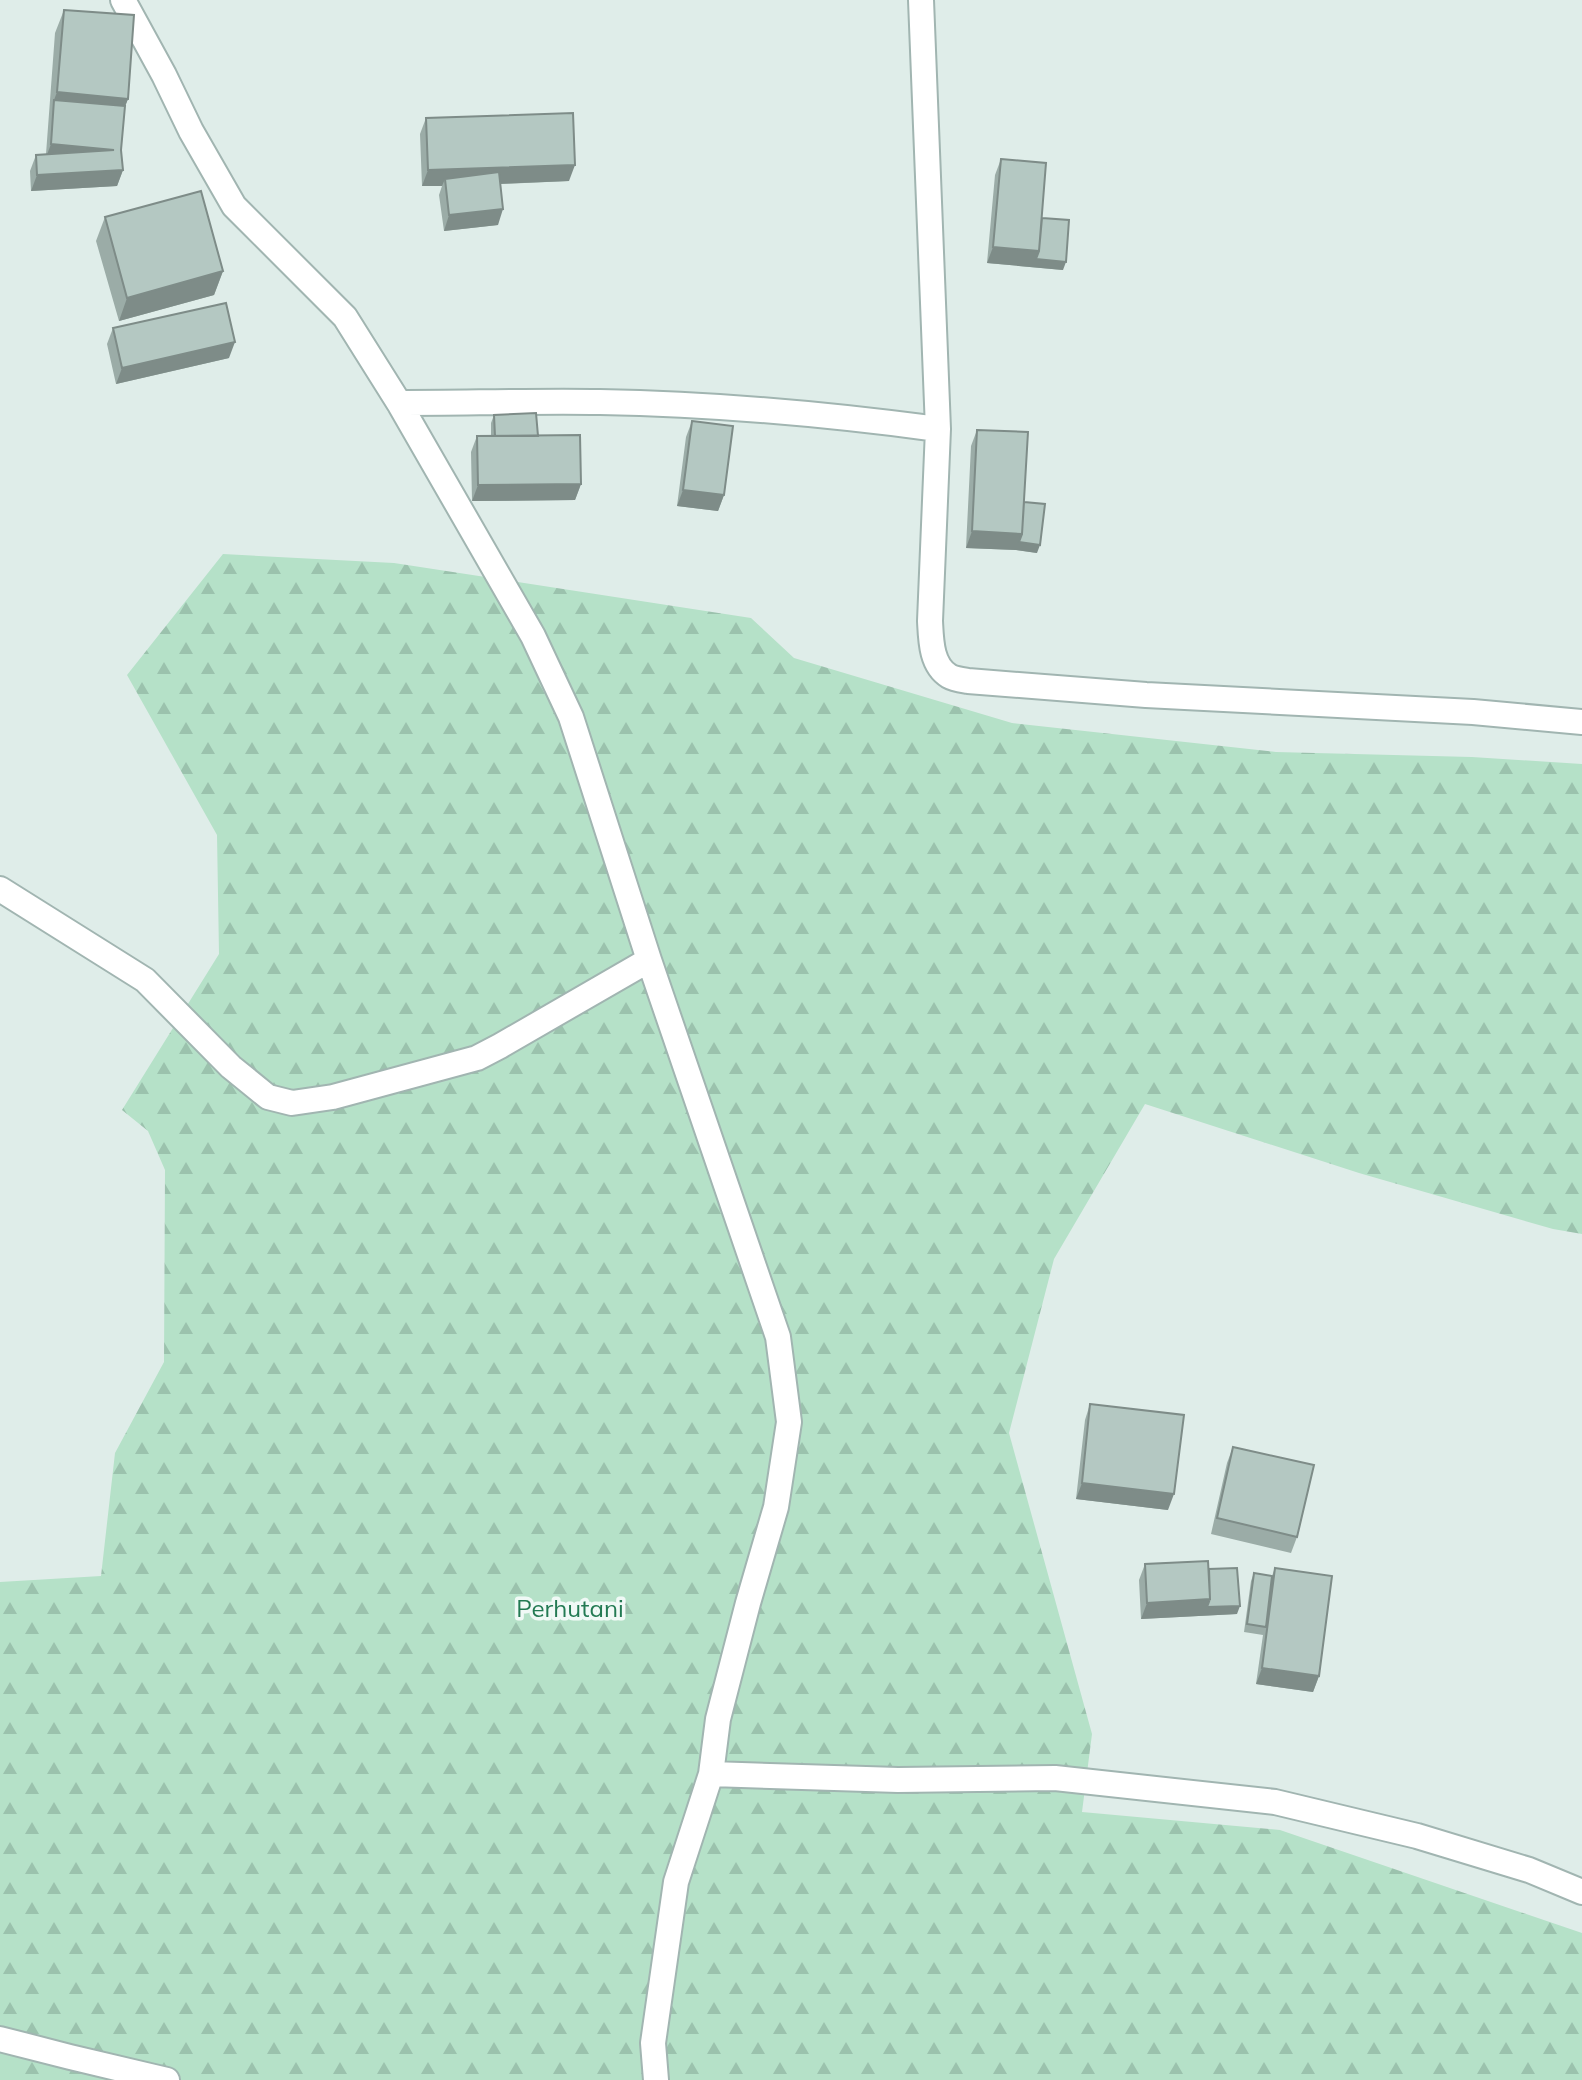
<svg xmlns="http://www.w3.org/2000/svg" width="1582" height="2080" font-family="Mulish,sans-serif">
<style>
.forest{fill:url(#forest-firs)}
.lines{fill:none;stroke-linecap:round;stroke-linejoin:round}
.minor-casing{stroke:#a1b5b1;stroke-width:28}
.minor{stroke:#fff;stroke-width:24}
.wall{fill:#9baca7}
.shaded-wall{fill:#7e8c88}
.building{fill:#b4c8c2;stroke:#7e8c88;stroke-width:2}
.labels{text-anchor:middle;stroke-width:7;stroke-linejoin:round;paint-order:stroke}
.park-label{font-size:24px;fill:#237a53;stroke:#f0f9f6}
</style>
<defs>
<pattern id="forest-firs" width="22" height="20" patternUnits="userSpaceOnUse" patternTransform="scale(2)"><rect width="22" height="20" fill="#b5e1c8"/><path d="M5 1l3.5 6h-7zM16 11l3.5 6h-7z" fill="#9bc2ad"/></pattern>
</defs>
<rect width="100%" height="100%" fill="#dfede9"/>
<path class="forest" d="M223,554L394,563L751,618L794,658L1012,723L1276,752L1472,757L1582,764V1234L1553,1229L1359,1173L1145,1104L1054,1259L1009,1433L1092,1734L1082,1812L1280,1830L1582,1933V2080H0V1582L101,1576L115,1453L164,1362L165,1170L148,1131L122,1110L219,954L217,835L127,675Z"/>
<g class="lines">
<defs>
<path id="minor" d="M123,0L164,75L191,131L234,206L345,317L399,403L533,636L571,717L649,960L778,1337L789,1422L776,1507L748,1603L718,1719L711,1774L676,1882L653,2043L656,2080
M921,0L938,429L930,621C931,640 931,665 949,676C954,679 962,680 968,681L1146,695L1473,712L1582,722
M399,403C466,403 533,401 600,402C713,404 826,414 938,429
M0,889L145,980L231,1067L268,1097L292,1103L333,1097L477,1058L500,1046L649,960
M711,1774L898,1780L1055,1778L1275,1802L1417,1836L1529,1870L1582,1892
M0,2039L70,2057L167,2080"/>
</defs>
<use href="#minor" class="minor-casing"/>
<use href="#minor" class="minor"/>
</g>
<path class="wall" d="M64,10L128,99L125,106L121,150L123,170L117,186L31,191L30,171L36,155L46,154L55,33Z
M426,118L569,181L500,184L498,225L444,231L439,195L442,186H422L420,134Z
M1001,159L1042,218L1063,270L987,263L995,175Z
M105,217L223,271L214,295L119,321L96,241Z
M113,328L229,358L116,384L107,344Z
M494,415L538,436L581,484L575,500L472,501L471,452L477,436H491V423Z
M692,421L724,495L718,511L677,506L686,437Z
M977,430L1024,503L1037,553L1016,550L966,548L971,446Z
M1090,1404L1168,1510L1076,1499L1085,1420Z
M1233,1447L1297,1537L1291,1553L1211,1534L1227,1463Z
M1145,1564L1209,1569L1237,1614L1141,1619L1139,1580Z
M1275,1568L1319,1676L1313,1692L1256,1684L1263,1635L1244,1632L1251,1581L1254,1573L1272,1576Z"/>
<path class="shaded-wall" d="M57,92L128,99L119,122L54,100Z
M51,144L114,150L45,160Z
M575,165L569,181L446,186L445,179L442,186H422L428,170Z
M123,170L117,186L31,191L37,175Z
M503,209L498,225L444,231L449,215Z
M993,247L1039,251L1066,262L1063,270L987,263Z
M223,271L214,295L119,321L127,298Z
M235,342L229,358L116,384L122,368Z
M581,484L575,500L472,501L478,485Z
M683,490L724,495L718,511L677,506Z
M972,531L1022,534L1040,545L1037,553L1016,550L966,548Z
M1082,1483L1174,1494L1168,1510L1076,1499Z
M1210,1599L1240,1606L1237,1614L1141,1619L1147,1603Z
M1262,1668L1319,1676L1313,1692L1256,1684Z"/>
<path class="building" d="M64,10L134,15L128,99L57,92Z
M54,100L125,106L121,150L123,170L37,175L36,155L114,150L51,144Z
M573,113L575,165L428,170L426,118Z
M1001,159L1046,163L1039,251L993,247Z
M499,172L503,209L449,215L445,179Z
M201,191L223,271L127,298L105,217Z
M1042,218L1069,220L1066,262L1036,259L1039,251Z
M226,303L235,342L122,368L113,328Z
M536,413L538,436H495L494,415Z
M692,421L733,426L724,495L683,490Z
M977,430L1028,432L1022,534L972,531Z
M580,435L581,484L478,485L477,436Z
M1024,502L1045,504L1040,545L1019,542L1022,534Z
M1090,1404L1184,1415L1174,1494L1082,1483Z
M1233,1447L1314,1465L1297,1537L1217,1518Z
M1208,1561L1210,1599L1147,1603L1145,1564Z
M1237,1568L1240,1606L1207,1607L1210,1599L1209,1569Z
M1275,1568L1332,1576L1319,1676L1262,1668Z
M1254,1573L1272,1576L1266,1627L1247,1624Z"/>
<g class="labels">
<g class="park-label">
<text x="570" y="1617">Perhutani</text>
</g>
</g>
</svg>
